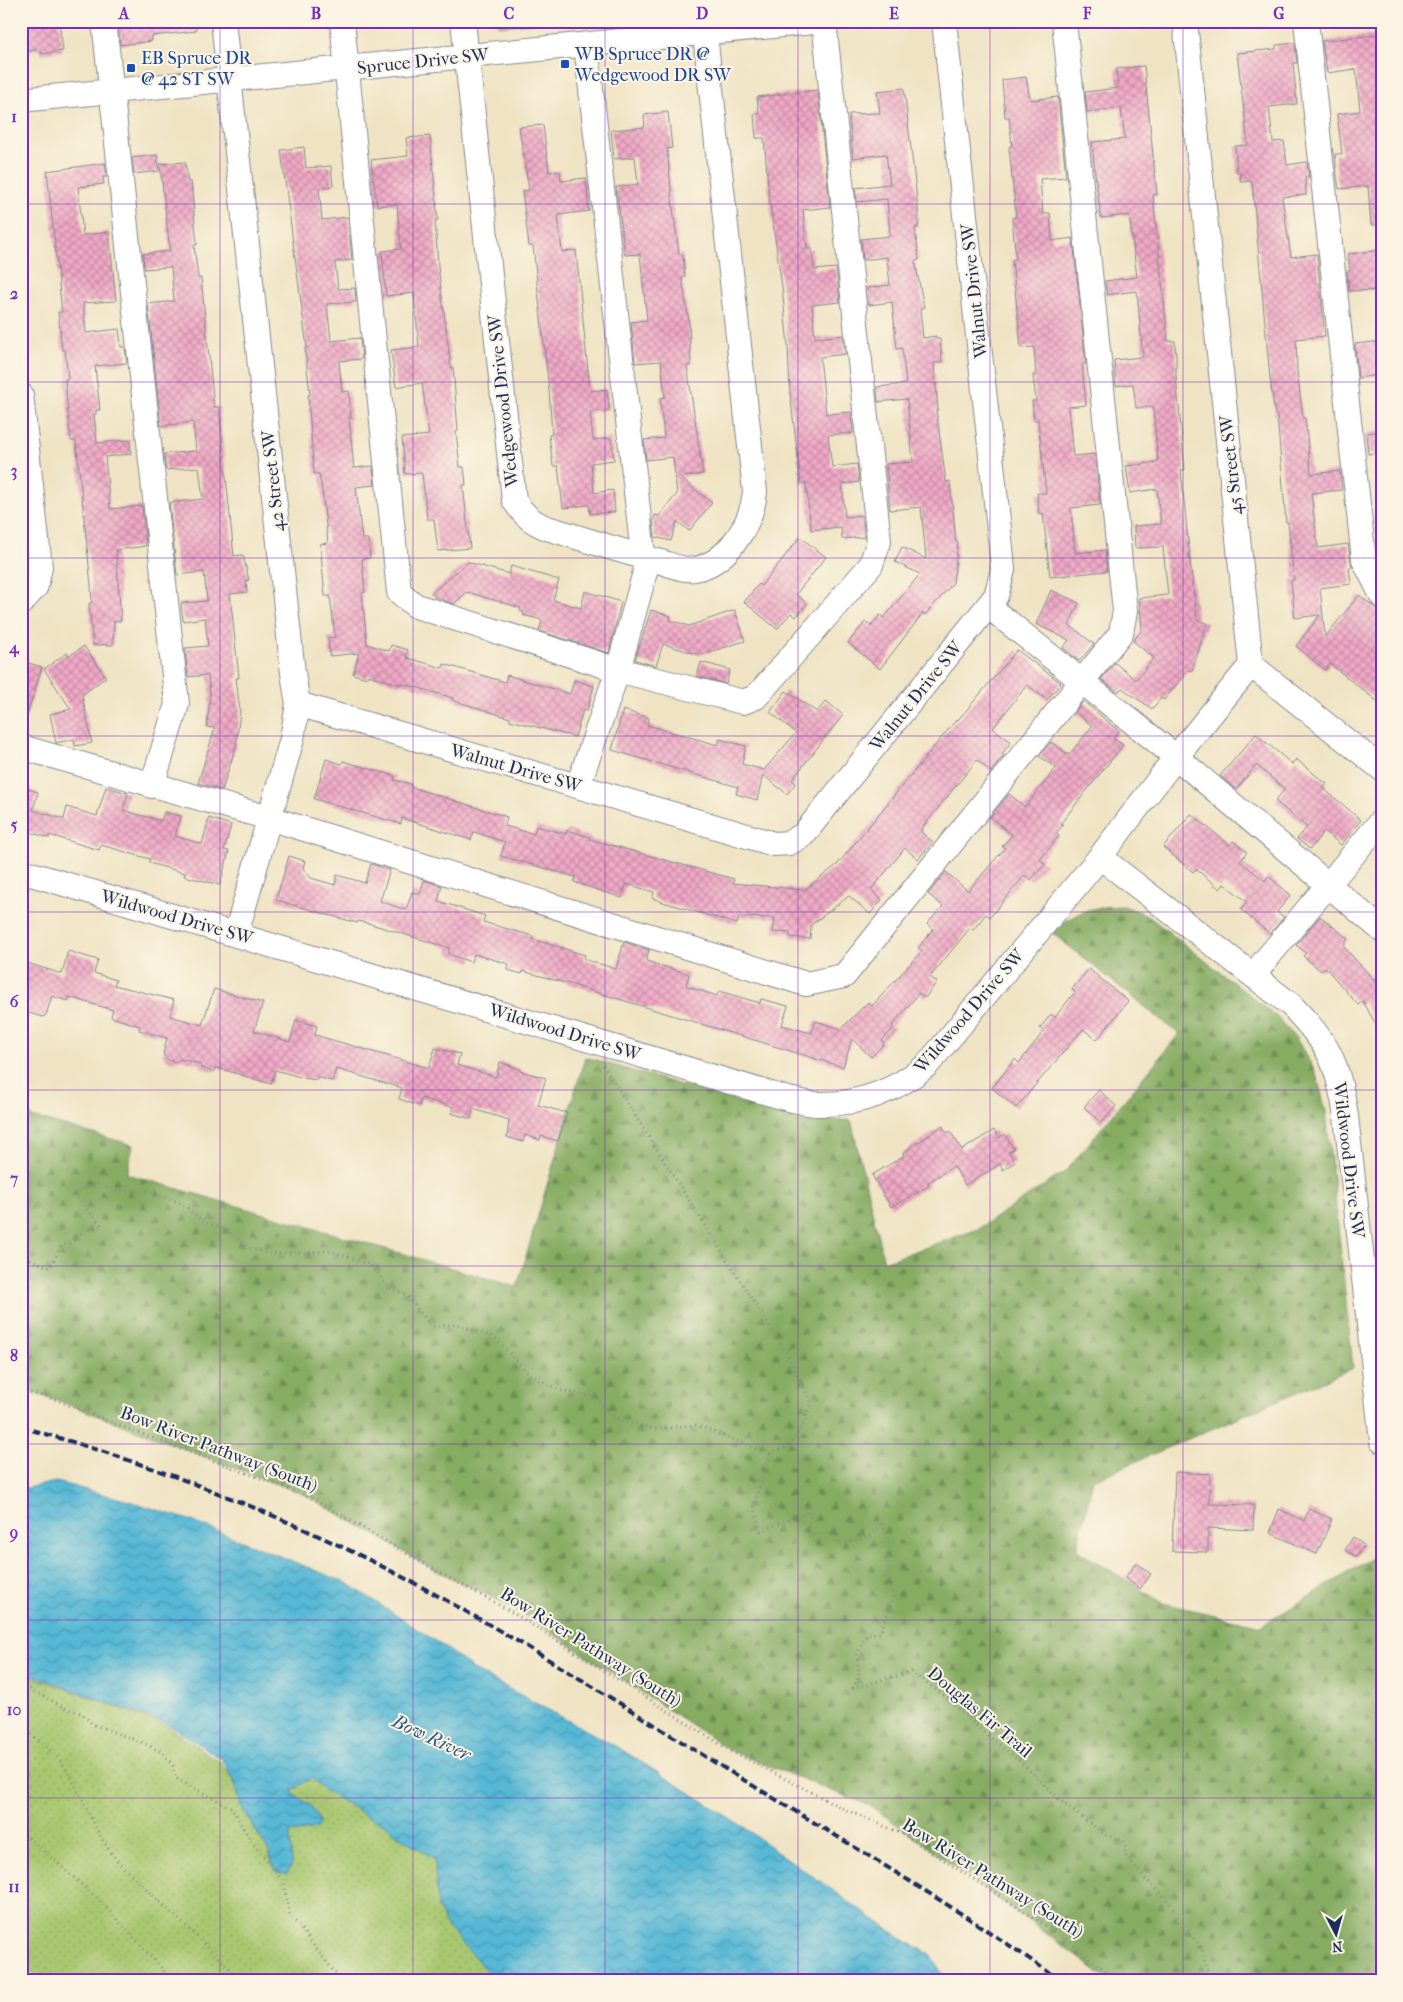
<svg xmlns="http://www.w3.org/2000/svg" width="1403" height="2002" font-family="'IM FELL French Canon',serif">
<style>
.grass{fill:url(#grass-dots);stroke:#627b66}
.forest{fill:url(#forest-firs);stroke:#506e60}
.water{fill:url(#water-waves);stroke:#39749a}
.building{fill:url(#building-cross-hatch)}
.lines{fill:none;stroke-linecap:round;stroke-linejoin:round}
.minor-casing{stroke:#858990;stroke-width:26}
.path{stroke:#858990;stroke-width:3;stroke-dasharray:1 4;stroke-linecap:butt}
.minor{stroke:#fff;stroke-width:24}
.rail{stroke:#1b2f5e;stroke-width:4;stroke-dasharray:8 4;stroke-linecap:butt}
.grid{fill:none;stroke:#7b2cbf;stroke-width:1;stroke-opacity:0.55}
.transit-dot{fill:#1a4fb4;stroke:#fcf5e5;stroke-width:2}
.labels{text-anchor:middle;stroke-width:4;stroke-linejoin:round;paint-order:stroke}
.transit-label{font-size:18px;fill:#164399;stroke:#fcf5e5;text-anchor:start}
.street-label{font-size:18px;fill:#1b2f5e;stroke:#fcf5e5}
.water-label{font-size:19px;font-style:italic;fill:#2d5882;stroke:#fcf5e5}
.neatline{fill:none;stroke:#7b2cbf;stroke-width:2}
.grid-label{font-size:16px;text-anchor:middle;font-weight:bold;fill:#7b2cbf}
</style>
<defs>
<pattern id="grass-dots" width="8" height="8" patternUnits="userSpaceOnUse" patternTransform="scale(1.25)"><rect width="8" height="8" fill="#a9c76f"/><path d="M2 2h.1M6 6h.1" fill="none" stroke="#91ab63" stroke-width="1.8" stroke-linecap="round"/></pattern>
<pattern id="forest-firs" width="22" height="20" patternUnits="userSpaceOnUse" patternTransform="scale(1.25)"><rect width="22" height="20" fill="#86ac62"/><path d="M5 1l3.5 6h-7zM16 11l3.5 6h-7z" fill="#6d8c54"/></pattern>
<pattern id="water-waves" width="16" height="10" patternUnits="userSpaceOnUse" patternTransform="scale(1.25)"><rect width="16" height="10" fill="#57b8d5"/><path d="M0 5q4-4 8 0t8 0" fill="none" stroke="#4796b0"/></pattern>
<pattern id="building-cross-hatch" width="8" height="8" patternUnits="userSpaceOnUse" patternTransform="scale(1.25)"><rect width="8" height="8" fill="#f0a8c5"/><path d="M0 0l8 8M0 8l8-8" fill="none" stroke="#c289a3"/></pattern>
</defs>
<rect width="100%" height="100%" fill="#fcf5e5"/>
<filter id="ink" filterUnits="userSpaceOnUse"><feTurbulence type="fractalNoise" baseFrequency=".02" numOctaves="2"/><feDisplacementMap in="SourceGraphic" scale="10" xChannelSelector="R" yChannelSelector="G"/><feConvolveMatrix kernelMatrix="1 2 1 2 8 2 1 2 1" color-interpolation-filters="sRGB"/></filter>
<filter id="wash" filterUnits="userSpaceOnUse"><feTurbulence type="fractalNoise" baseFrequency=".0096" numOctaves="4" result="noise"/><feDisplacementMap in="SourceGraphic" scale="20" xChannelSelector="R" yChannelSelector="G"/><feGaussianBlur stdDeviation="1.12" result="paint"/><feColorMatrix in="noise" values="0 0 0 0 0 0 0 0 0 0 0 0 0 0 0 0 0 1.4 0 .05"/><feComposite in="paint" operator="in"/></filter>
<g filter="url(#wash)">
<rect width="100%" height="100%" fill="#efe3c3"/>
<path class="grass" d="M494,21H554L499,26Z
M21,1673L123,1709L168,1727L220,1762L235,1783L241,1806L269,1852L290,1844V1833L316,1829L310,1805L295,1796L292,1790L312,1778L324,1790L374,1820L385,1824L402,1838L434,1858L439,1907L497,1981H44L21,1966Z"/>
<path class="forest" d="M1124,906L1147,915L1276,1016L1296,1038L1316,1073L1326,1112L1353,1368L1093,1480L1077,1550L1163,1603L1261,1626L1382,1552V1981H1111L873,1807L731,1751L514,1608L435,1570L308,1496L57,1400L21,1390V1114L133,1145L127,1174L517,1287L585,1057L788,1116L816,1121L851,1120L884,1262L978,1229L1066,1171L1179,1034L1051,932C1080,910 1088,907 1124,906Z"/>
<path class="water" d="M56,1482L129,1501L189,1520L347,1583L447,1649L474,1670L619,1748L744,1827L762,1841L907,1942L930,1954L947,1981H496L446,1925L438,1907L434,1858L402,1838L385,1824L374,1820L324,1790L312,1778L292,1790L295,1796L310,1805L320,1823L316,1829L290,1833L292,1865L287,1874L275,1871L269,1852L241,1806L235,1783L222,1759L169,1725L21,1671V1487L27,1488Z"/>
<g id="blocks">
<path class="building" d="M21,21H59L63,51L41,54V49L21,52Z
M144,21H196V31L152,36V41L120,45L118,24Z
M1382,34V225H1371L1368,186L1339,189L1337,176L1335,154H1342L1337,114L1360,111L1356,69L1327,73L1322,41Z
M1295,43L1297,63H1293L1297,104L1269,107L1273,142L1284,141L1287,165L1307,162L1309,177H1305L1306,195L1282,197L1291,257L1317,254L1325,336L1296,339L1297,370L1303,418H1305L1311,474L1340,471L1342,490L1311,493L1318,548L1348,544L1352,567L1349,568L1351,584L1320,588L1325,637L1359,595L1382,613V705L1330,664L1325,670L1296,646L1320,615L1295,618L1291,581L1294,580L1288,522H1286L1277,415H1275L1270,378L1252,181L1241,182L1240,173H1237L1235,146L1248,145L1237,53L1276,49V45Z
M1144,66L1157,195H1153L1168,341H1175L1176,357V377L1185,470H1181L1190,561L1197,620L1207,623L1192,671L1188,670L1164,700L1161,698L1152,709L1122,688L1118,692L1101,679L1115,663L1136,680L1154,658L1133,641L1142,630L1139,598L1168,595L1163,547L1135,548L1134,526L1161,524L1157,489L1130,493L1126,466L1158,462L1153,407L1136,408L1133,384L1116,386L1114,360L1143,357L1137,291L1107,295L1105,281L1137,277L1129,215L1101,218L1095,174L1092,142L1125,139L1121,108L1087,112L1085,92L1118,88L1116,69Z
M1026,77L1030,100L1058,97L1066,177L1040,179L1043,214L1050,213L1052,241L1073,238L1086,364H1082L1086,405L1068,407L1073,456L1095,454L1100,505L1071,508L1075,553L1105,550L1107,571L1050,577L1043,513L1039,514L1037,493H1046L1038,420H1034L1032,401H1036L1033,375H1036L1034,347L1021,348L1012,260L1016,259L1012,218L1016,217L1009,147L1012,146L1009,117H1005L1002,80Z
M904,88L918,208V227L915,228L919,260L915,261L924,308L920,309L923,338L936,336V339H940L942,362L934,363L938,410H936L946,482L950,481L956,542H958L953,583L925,615L923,613L880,669L848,643L865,622L871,626L880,615L884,618L920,574L895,562L902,547L926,559L921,507L890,510L886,464L913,462L907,399L878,402L877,387L906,384L902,348L897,349L892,302L869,305L867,288L890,285L887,257L863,260L861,239L890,236L887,199L857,202L855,188L890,184L886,154L853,158L849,114L880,113L877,91Z
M818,90L830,207L803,210L807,249H812L814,270L836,268L840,302L812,305L815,338L843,335L845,354L820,357L826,414L851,412L853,433L828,435L832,467L857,464L859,482L842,484L845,517L862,515L865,537L842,539L841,527L811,530L806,483H801L790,393L788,346L782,287L769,196L764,138H756L754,114H759L757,97Z
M668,112L672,148L667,149L673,208L679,254H683L685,277L682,278L689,322L691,365L687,366L703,474L680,477L712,503L689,531L677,521L671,541L655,537L653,522L655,515L659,516L677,494L673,457L646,460L644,440L664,438L660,398L665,397L661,361L635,363L631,322L647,320L640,254L625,255L616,187L638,184L635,157L614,159L611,130L645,127L644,115Z
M543,125L549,172L560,171L561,181L586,178L589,211L558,215L562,252L576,250L590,391L607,389L609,410L590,412L593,440L611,438L614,460L591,463L594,493L613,490L615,512L590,514L589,505L563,508L558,466H553L549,435L552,434L549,390L533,246H529L522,191L529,190L519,127Z
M430,136L438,220H435L438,266L451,367H453L458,431L456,432L460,467H464L466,485H463L470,548L438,551L434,519H427L422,473L405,474L404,460L402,438L429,435L422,383L396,387L391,350L419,347L414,293L386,296L382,251L401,249L397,204L377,206L371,160L408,156L406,138Z
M304,147L306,168L331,166L333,186L319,188L322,220L348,217L352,260L335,262L338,289L355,288L356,302L327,304L331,341L360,338L362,359L339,361L342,392L349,391L351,418H349L354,468L373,466L375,485L356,487L362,539H368L370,558L362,559L365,592L362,593L367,644L389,651L391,645L408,650L406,656L408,658L443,668L444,664L505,682L507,675L570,694L574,680L594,686L587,711L583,710L575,737L510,720V718L452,700L453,698L401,683V685L368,675L367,678L353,674L359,653L330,656L328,638L335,637L330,596H325L320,544L328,543L322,490L319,474H314L308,395H310L305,348H307L281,150Z
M157,155L159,171L134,174L132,158Z
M185,162L188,182H191L197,245H194L198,278H201L214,407H219L234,556L243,555L249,580H246L247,592L230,594L239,678H236L240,712L236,746L222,790L198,783L215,728L207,727L210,695L208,675L188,677L185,648L208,646L205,618L183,621L181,603L207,601L204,572L177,575L169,503L203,499L199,467L166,470L164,454L196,451L193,422L161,426L148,304L174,301L171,267L144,269L143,254L170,251L160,164Z
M105,163L107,177H103L104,184L78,187L83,235L109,232L116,301L83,303L86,333L119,329L121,347H125L127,363L95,366L100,410H96V414H94L97,443L130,440L131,454L105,457L110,509L142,506L146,546L116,550L121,621H114L113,645H93L89,603H92L91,585L76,441H71L67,404L65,379H68L65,350H62L58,312H62L47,171Z
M1382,250V290L1349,291L1347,271H1350L1348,254Z
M1382,341V368H1378L1379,375L1358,378L1355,344Z
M1382,431V452L1368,454L1366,433Z
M800,537L826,557L796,594L807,604L796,617L791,613L777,629L744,602L759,584L761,586Z
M468,562L509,574L511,566L559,580L553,600L581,608L585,591L621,602L609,653L539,631L542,620L523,615L524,612L520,611L521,608L467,592L454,604L435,597L431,593Z
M1051,590L1079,603L1069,625L1094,644L1079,661L1063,648L1069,640L1036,624Z
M651,610L671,616L670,620L689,626L735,610L745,641L700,655L663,644L656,666L635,660Z
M84,646L106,677L82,695L92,743L75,746L74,739L56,743L50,714L71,709L44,669L67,653L69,656Z
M1017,650L1061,683L1047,700L1027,685L993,728L1011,742L1002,754L1004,755L991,772L977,760L922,828L921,832L933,842L918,859L905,848L871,890L882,900L870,914L849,896L811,925L810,939L790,937V933L773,932L775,918L739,917L737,924L663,902L652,898L654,892L626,884L622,898L574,882L576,877L501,856L505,842L474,832L471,840L402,818L401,824L314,799L326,759L342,764L343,761L395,776L394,780L411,784V787L507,817L505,826L534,834L536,826L566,834L567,830L590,837L589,839L734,879L733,883L804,890L837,865L957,719L958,720Z
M21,661L42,667L25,721H21Z
M701,662L730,670L726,684L697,676Z
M786,691L817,712L826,701L843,715L792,780L796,783L787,794L763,775L757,800L736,794L738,787L612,750L623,710L649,718L647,725L718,745L720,739L746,746L742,764L764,770L796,733L770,712Z
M1083,701L1119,731L1113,738L1123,745L1061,823L1063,825L1056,833L1059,836L1040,860L1045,864L1031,880L1025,875L990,917L986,914L973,930L970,928L930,977L937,982L925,998L919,993L892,1026L894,1028L882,1040L884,1044L871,1057L852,1039L843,1067L576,986L523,971L522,974L508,970L509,964L474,954L471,962L448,954L449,948L371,924L358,921L357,923L276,900L289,856L305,861L303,868L311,878L335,885L337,875L365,883L371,864L390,870L380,901L406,910L412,892L420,894L424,880L442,886L438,901L485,916L483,922L533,936L532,939L585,955L584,959L616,969L624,942L649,950L646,961L689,974L686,986L717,996L719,991L760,1003L761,999L788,1006L782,1025L811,1033L816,1021L841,1029L868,1002L872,1006L922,951L918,948L933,929L927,924L943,906L928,894L946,872L968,891L1005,848L1002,846L1012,835L990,817L1009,794L1025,807L1056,768L1039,756L1051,742L1069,755L1092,726L1075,712Z
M1256,734L1292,764L1296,759L1313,773L1327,784L1323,788L1361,820L1341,845L1324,831L1310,849L1297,839L1307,827L1275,801L1285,789L1256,765L1236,790L1220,776Z
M21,787L38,792L33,810L64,819L67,807L97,816L106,787L128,793L123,810L161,821L164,812L181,816L175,836L202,844L209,818L231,825L224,850L229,851L220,885L184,876L185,873L149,863L150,859L101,845L99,850L49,835V838L26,831L25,836L21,835Z
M1191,814L1230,845L1233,841L1247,852L1240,861L1265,881L1268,876L1291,895L1277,912L1284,917L1270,934L1241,910L1247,902L1224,884L1220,889L1196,869L1193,872L1163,847Z
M1320,916L1348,939L1343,946L1382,989V1036L1363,1001L1358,1005L1325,967L1321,971L1303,956L1306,953L1296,945Z
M68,951L98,960L94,973L116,980L114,985L174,1000L170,1016L202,1025L214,989L263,1003L254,1031L290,1042L296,1020L317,1026L315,1035L429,1068L435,1048L460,1054L457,1065L496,1077L500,1062L520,1069V1071L546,1078L538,1105L567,1113L558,1141L541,1136L540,1140L525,1135L523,1142L507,1137L509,1120L473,1109L471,1119L451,1113L453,1107L421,1098L419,1106L399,1099L402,1088L336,1069L332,1081L317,1077L316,1080L304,1078L275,1070L271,1084L215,1067L214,1072L201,1068L200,1064L180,1059L175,1062L168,1060L163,1054L167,1038L139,1030L140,1026L111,1017L113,1010L69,997L68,1001L52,996L46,1015L43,1017L21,1011V961L62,974Z
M1089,969L1128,1001L1097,1040L1083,1029L1016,1108L992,1088L1015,1059L1019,1063L1044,1031L1040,1028L1051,1014L1055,1017L1075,992L1072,989Z
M1099,1090L1116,1106L1101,1123L1084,1107Z
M942,1126L947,1133L950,1131L962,1150L994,1130L999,1138L1005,1134L1014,1149L1009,1152L1015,1162L1003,1170L1000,1164L965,1185L954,1166L927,1183L929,1185L917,1193L891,1207L872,1175L904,1156L903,1153Z
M1175,1472L1210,1474L1209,1504L1254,1505L1253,1530L1208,1528V1552L1172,1551Z
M1279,1509L1304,1521L1309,1509L1332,1519L1317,1554L1270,1533Z
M1353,1537L1364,1545L1356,1557L1345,1550Z
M1136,1563L1151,1574L1140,1589L1125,1578Z"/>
</g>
</g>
<g filter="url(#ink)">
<use href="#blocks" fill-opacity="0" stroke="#858990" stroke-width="1"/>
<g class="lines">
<defs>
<path id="minor" d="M104,21L177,704L152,786
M223,21L293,673L298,704L292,739L236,934
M342,21L399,592L416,606L618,670L743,702L756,697L871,565L879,541L824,21
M463,21L514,500C523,514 531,522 547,528C584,539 620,551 658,561C669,564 683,571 695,569C728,563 752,523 755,492L705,34
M1306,21L1364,560L1382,596
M21,100L824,21
M21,395L40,567L36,586L21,603
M988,606L1176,757L1382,930
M1251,665L1382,769
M298,704L774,844L789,843L803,835L996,596L1003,570L1002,557L944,21
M21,747L269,818L806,984L844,976L1121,633L1125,611L1064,21
M578,786L618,670L645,572L586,45
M1100,857L1176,757L1251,665L1185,21
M21,871L788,1099C799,1101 811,1105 822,1104C862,1104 897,1090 927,1065L1100,857L1291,1005C1330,1046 1337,1060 1346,1116L1382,1441
M1253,975L1382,820"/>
</defs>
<use href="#minor" class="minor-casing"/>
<path class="path" d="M603,1065L789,1357L811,1403C803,1428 796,1446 770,1454
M21,1255L50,1268L61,1246L72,1242L83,1231L102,1226L75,1195L84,1188L97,1184L115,1191H148L181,1203L204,1222L224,1229L249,1248L273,1254L331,1251L371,1265L389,1288L407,1295L432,1327L457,1324L495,1338L530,1375L560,1390L592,1396L620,1421L655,1429L696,1425L770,1454L754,1505L761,1531L811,1511L808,1536L836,1530L840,1545L870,1536L882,1522L888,1540V1583L894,1597L880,1633L867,1634L857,1654L859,1675L853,1688L911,1672L949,1699L983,1732L1021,1762L1064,1804L1107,1836L1124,1840L1126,1856L1144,1878L1163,1895L1176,1912L1180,1930C1186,1934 1195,1938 1199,1944C1207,1955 1204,1971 1213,1981
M21,1390L57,1400L104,1420L308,1496L435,1570L510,1611L731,1751L844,1809L905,1835L1065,1938L1118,1981
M21,1684L65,1708L83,1714L92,1724L141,1742L162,1752L173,1766L175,1778L232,1808L251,1841L284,1882L289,1913L341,1981
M21,1730C79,1757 80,1815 116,1859C128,1873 144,1886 157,1899C186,1926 214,1953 242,1981
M21,1831L99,1900L173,1981"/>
<use href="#minor" class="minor"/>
<path class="rail" d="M21,1427C136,1459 247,1501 355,1553C479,1613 601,1692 719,1765C834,1835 951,1903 1061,1981"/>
</g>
</g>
<path class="grid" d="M220,21V1981M413,21V1981M605,21V1981M798,21V1981M990,21V1981M1183,21V1981M21,204H1382M21,382H1382M21,558H1382M21,736H1382M21,912H1382M21,1090H1382M21,1266H1382M21,1444H1382M21,1620H1382M21,1798H1382"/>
<g class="transit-dot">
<rect x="560" y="59" width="10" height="10" rx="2.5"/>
<rect x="126" y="63" width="10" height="10" rx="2.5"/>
</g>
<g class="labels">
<g class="transit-label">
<text x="575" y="60">WB Spruce DR @<tspan x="575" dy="21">Wedgewood DR SW</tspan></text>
<text x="141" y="64">EB Spruce DR<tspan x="141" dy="21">@ 42 ST SW</tspan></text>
</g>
<g class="street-label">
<text transform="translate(423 61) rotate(-6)" y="6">Spruce Drive SW</text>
<text transform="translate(974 291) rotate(-96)" y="6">Walnut Drive SW</text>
<text transform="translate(503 401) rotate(-96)" y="6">Wedgewood Drive SW</text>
<text transform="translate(1231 465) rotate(-96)" y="6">45 Street SW</text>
<text transform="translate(273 481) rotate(-96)" y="6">42 Street SW</text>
<text transform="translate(916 696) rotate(-51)" y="6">Walnut Drive SW</text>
<text transform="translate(516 768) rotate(16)" y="6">Walnut Drive SW</text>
<text transform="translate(177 917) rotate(16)" y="6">Wildwood Drive SW</text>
<text transform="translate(969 1011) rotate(-49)" y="6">Wildwood Drive SW</text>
<text transform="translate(565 1032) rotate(17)" y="6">Wildwood Drive SW</text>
<text transform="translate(1349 1160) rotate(83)" y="6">Wildwood Drive SW</text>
<text transform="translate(219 1449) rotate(21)" y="6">Bow River Pathway (South)</text>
<text transform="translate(591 1647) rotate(32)" y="6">Bow River Pathway (South)</text>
<text transform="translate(980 1712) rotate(40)" y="6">Douglas Fir Trail</text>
<text transform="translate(993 1878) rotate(32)" y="6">Bow River Pathway (South)</text>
</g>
<g class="water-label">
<text transform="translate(432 1737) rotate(25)" y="7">Bow River</text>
</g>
</g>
<rect width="1403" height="2002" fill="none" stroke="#fcf5e5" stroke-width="55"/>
<g transform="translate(1336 1934) rotate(174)" stroke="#fcf5e5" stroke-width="4" paint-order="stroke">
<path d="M0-4L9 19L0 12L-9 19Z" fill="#1b2f5e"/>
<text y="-8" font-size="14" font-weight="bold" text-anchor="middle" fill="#1b2f5e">N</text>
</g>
<rect x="28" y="28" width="1348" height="1946" class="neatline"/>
<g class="grid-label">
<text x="124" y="19">A</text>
<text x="316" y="19">B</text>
<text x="509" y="19">C</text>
<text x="702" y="19">D</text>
<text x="894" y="19">E</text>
<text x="1087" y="19">F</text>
<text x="1279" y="19">G</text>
<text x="14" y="122">1</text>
<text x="14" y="299">2</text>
<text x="14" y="476">3</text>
<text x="14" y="653">4</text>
<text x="14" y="830">5</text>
<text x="14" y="1007">6</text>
<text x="14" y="1184">7</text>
<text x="14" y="1361">8</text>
<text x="14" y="1538">9</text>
<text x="14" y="1715">10</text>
<text x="14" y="1892">11</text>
</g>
</svg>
